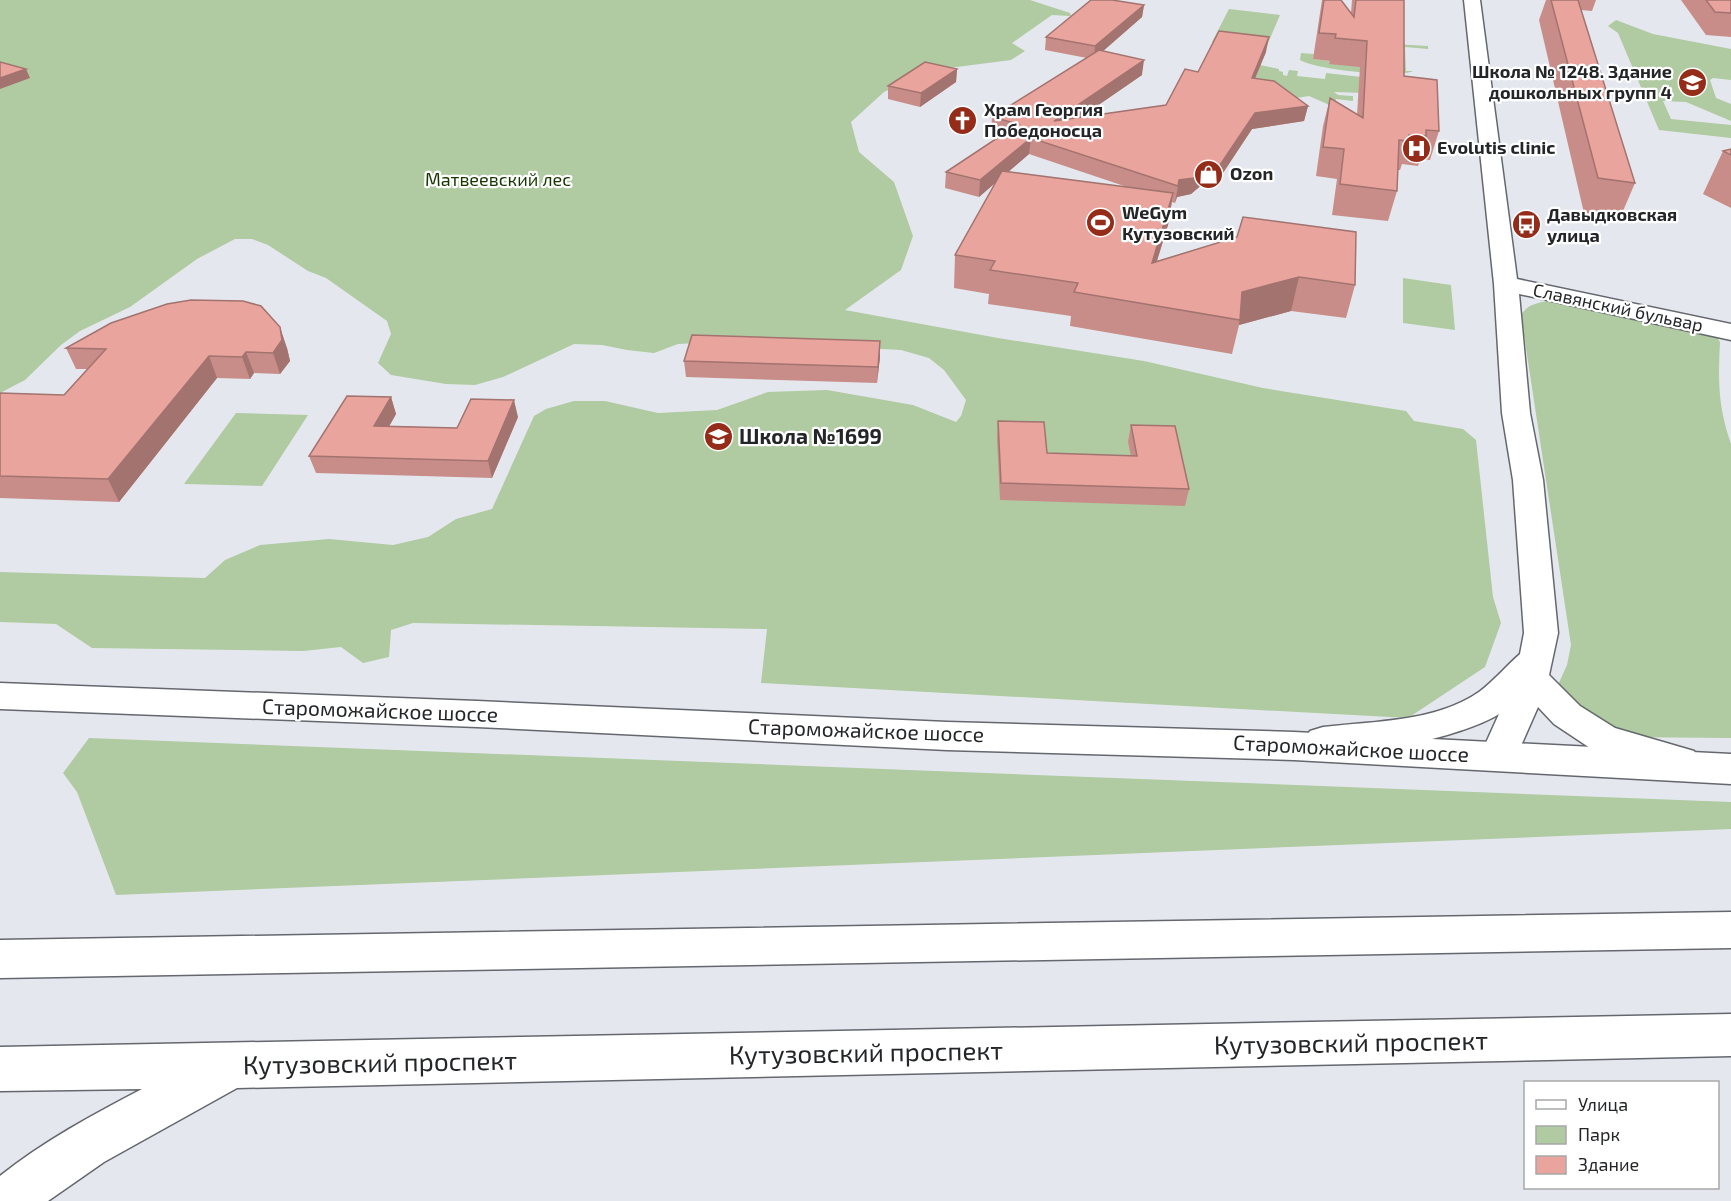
<svg xmlns="http://www.w3.org/2000/svg" width="1731" height="1201" font-family="'Exo 2',sans-serif">
<style>
.green{fill:#b0caa1}
.lines{fill:none;stroke-linecap:round;stroke-linejoin:round}
.minor-casing{stroke:#64686e;stroke-width:3}
.major-casing{stroke:#64686e;stroke-width:3}
.minor{fill:#fff;fill-rule:evenodd}
.major{fill:#fff;fill-rule:evenodd}
.wall{fill:#c88d88;fill-rule:evenodd}
.shaded-wall{fill:#a3736f}
.building{fill:#e9a49e;stroke:#a3736f;stroke-width:1.5}
.labels{text-anchor:middle;stroke-width:4.5;stroke-linejoin:round;paint-order:stroke}
.far-poi-label{font-size:18px;font-weight:bold;fill:#232527;stroke:#fff;text-anchor:start}
.far-park-label{font-size:18px;fill:#173600;stroke:#fff}
.far-street-label{font-size:18px;fill:#232527;stroke:#fff}
.poi-label{font-size:21px;font-weight:bold;fill:#232527;stroke:#fff;text-anchor:start}
.street-label{font-size:21px;fill:#232527;stroke:#fff}
.near-street-label{font-size:26px;fill:#232527;stroke:#fff}
</style>
<rect width="100%" height="100%" fill="#e4e8ee"/>
<path class="green" d="M0,0H1030L1070,13L1071,16L1052,15L1012,43L1025,51L1011,60L949,68L914,78L884,92L851,122L859,152L894,182L913,236L901,270L845,310L998,338L1144,361L1263,388L1406,411L1414,421L1463,429L1476,440L1493,597L1501,623L1485,667L1408,718L761,683L767,629L413,623L391,630L389,657L363,663L341,647L303,651L92,648L56,624L0,622V572L205,578L225,560L260,545L329,539L393,545L428,537L456,519L492,509L534,416L546,409L574,401H605L658,413L717,410L768,392L827,390L913,405L956,422L961,416L966,400L944,370L929,358L901,350L736,341L678,344L654,353L627,350L602,345L574,344L503,377L475,385L446,384L391,375L378,363L391,334L387,321L326,278L308,271L268,245L252,239H235L197,259L130,307L80,331L61,345L25,380L0,393Z
M1229,9L1280,15L1266,48L1212,42Z
M1616,20L1653,34L1731,49V80L1713,78L1710,80L1716,98L1731,104V121L1686,102L1663,101L1671,119L1731,125V138L1659,130L1618,33L1608,26Z
M1393,44L1428,46V49L1405,47L1406,71H1413C1399,79 1313,69 1300,60L1301,53L1314,54L1313,59L1330,61L1329,64Z
M1260,65L1279,69V71L1283,72V75L1287,76L1289,70L1298,71L1297,76L1325,79L1326,73L1424,84L1365,93L1334,92L1338,95L1353,96V101L1336,99L1334,107L1309,96L1284,100L1251,88Z
M1403,278L1451,285L1455,330L1403,323Z
M1548,301L1709,333L1717,337L1720,342C1718,382 1718,406 1731,444V738L1617,737L1593,726L1558,685L1567,665L1571,645L1521,315C1527,305 1536,303 1548,301Z
M236,413L308,415L262,486L184,484Z
M89,738L1731,802V829L116,895L77,792L63,773Z"/>
<g class="lines">
<defs>
<path id="minor" d="M1464,0H1480L1517,279L1731,324V340L1519,294L1530,413L1543,480L1558,633L1549,675L1580,706L1615,728L1694,751L1700,761L1694,771L1681,775L1590,748L1554,724L1538,707L1512,766L1499,770L1486,766L1480,756L1499,714C1465,736 1348,763 1310,751L1304,741L1310,731L1323,727C1374,721 1436,722 1479,692C1494,681 1506,666 1520,654L1524,633L1513,480L1502,413L1494,284Z"/>
<path id="major" d="M0,683L477,701L947,722L1294,732L1731,754V784L1294,760L947,750L477,727L0,709Z
M1731,912V948L0,978V940Z
M1731,1014V1056L237,1088L104,1162L48,1201H0V1176C44,1141 92,1115 142,1089L0,1091V1047Z"/>
</defs>
<use href="#minor" class="minor-casing"/>
<use href="#major" class="major-casing"/>
<use href="#minor" class="minor"/>
<use href="#major" class="major"/>
</g>
<path class="wall" d="M1322,0H1341L1351,13L1352,0H1404V76L1439,131L1430,160L1420,159L1418,166L1402,164L1400,170H1398L1397,191L1388,221L1332,215L1337,179L1316,176L1323,126L1330,98L1357,115L1360,67L1329,64L1330,61L1313,59Z
M1546,0H1596L1592,11L1581,10L1635,183L1620,218L1584,213L1539,20Z
M1681,0H1731V37L1706,35Z
M1144,5L1142,17L1103,51L1142,75L1081,117L1166,105L1198,72L1266,52L1255,78L1308,106L1304,121L1252,129L1215,185L1205,182L1191,194L1177,197L1175,203L1172,202L1168,225L1157,261L1237,237L1355,285L1346,318L1291,311L1239,325L1232,354L1070,326L1071,316L988,304L989,294L954,288L955,255L996,182L979,197L945,188L946,172L1001,135L991,133L992,117L1087,58L1045,50L1046,37ZM1029,154L1130,188L1008,172Z
M957,69L956,82L920,107L888,99V86Z
M1731,149V208L1703,194L1723,151Z
M66,348H287L290,361L280,374L254,373L250,379L217,378L119,502L0,498V393L64,395L87,369H76Z
M880,357L877,383L686,377L684,361Z
M391,397L396,414L389,426L457,428L518,417L492,478L316,473L309,456Z
M998,421L1047,453L1131,456L1128,442L1131,425L1189,489L1185,506L1000,500L997,438Z"/>
<path class="shaded-wall" d="M1144,5L1142,17L1094,59L1095,46Z
M1269,37L1266,52L1249,93L1252,78Z
M1144,60L1142,75L1052,137L1054,121Z
M26,69L30,78L0,89V78Z
M957,69L956,82L920,107L921,93Z
M1308,106L1304,121L1252,129L1215,185L1218,168L1255,113Z
M1031,138L1029,154L979,197L980,180Z
M1208,166L1205,182L1191,194L1177,197L1175,203L1179,180Z
M1173,193L1168,225L1146,296L1152,263Z
M1299,277L1291,311L1239,325L1242,292Z
M280,327L287,348L290,361L280,374L273,353Z
M880,341V357L877,383L878,367Z
M246,352L254,373L250,379L242,357Z
M209,356L217,378L119,502L108,479Z
M391,397L396,414L380,443L374,426Z
M514,400L518,417L492,478L488,461Z"/>
<path class="building" d="M1091,0H1112L1144,5L1095,46L1046,37Z
M1324,0H1341L1354,17L1356,0H1404V76L1437,80L1439,131L1426,130V136L1409,135V141L1399,140L1397,191L1340,184L1344,149L1323,147L1330,98L1363,118L1367,41L1335,38L1336,34L1319,33Z
M1551,0H1578L1635,183L1598,178Z
M1706,0H1731V13L1715,12Z
M1219,31L1269,37L1252,78L1274,81L1308,106L1255,113L1218,168L1208,166L1194,178L1179,180L1178,186L1031,138L980,180L946,172L1008,131L1002,129L1018,124L992,117L1099,50L1144,60L1054,121L1166,105L1185,69L1198,72Z
M0,62L26,69L0,78Z
M925,62L957,69L921,93L888,86Z
M1731,149V155L1723,151Z
M1002,171L1173,193L1152,263L1237,237L1243,217L1356,232L1355,285L1299,277L1242,292L1240,320L1074,292L1078,283L990,270L995,261L955,255Z
M191,300L243,301L261,306L280,327L282,340L273,353L246,352L242,357L209,356L108,479L0,476V393L64,395L106,349L66,348L111,323L167,304Z
M692,335L880,341L878,367L684,361Z
M347,396L391,397L374,426L457,428L471,399L514,400L488,461L309,456Z
M998,421L1044,422L1047,453L1137,456L1131,425L1175,426L1189,489L1001,483Z"/>
<defs>
<symbol id="school-disc" viewBox="-11 -11 22 22"><circle r="9.5" fill="#952c19" stroke="#fff"/><path d="M0-5L7-2L0 1L-7-2ZM-4 1L0 2.5L4 1V4Q0 6-4 4Z" fill="#fff"/></symbol>
<symbol id="church-disc" viewBox="-11 -11 22 22"><circle r="9.5" fill="#952c19" stroke="#fff"/><path d="M-1.2-6h2.4v3.5h3.3v2.4h-3.3V6h-2.4V-.1h-3.3v-2.4h3.3Z" fill="#fff"/></symbol>
<symbol id="hospital-disc" viewBox="-11 -11 22 22"><circle r="9.5" fill="#952c19" stroke="#fff"/><path d="M-5-5h3v3.5h4V-5h3V5h-3V1.5h-4V5h-3Z" fill="#fff"/></symbol>
<symbol id="shop-disc" viewBox="-11 -11 22 22"><circle r="9.5" fill="#952c19" stroke="#fff"/><path d="M-5-2.5h2.3a2.7 3.5 0 0 1 5.4 0H5L5.5 6h-11ZM-1.5-2.5h3a1.5 2.3 0 0 0-3 0Z" fill="#fff"/></symbol>
<symbol id="stadium-disc" viewBox="-11 -11 22 22"><circle r="9.5" fill="#952c19" stroke="#fff"/><path d="M0-5a6.5 5 0 1 0 0 10a6.5 5 0 1 0 0-10ZM-3.5-1.8h7v3.6h-7Z" fill="#fff"/></symbol>
<symbol id="bus-disc" viewBox="-11 -11 22 22"><circle r="9.5" fill="#952c19" stroke="#fff"/><path d="M-5-6H5V4H4V6H2V4H-2V6H-4V4H-5ZM-3.5-4V0h7V-4ZM-3.5 1.2v1.5H-2V1.2ZM2 1.2v1.5H3.5V1.2Z" fill="#fff"/></symbol>
</defs>
<g fill-rule="evenodd">
<use href="#school-disc" x="1676" y="66" width="33" height="33"/>
<use href="#church-disc" x="946" y="104" width="33" height="33"/>
<use href="#hospital-disc" x="1400" y="132" width="33" height="33"/>
<use href="#shop-disc" x="1192" y="158" width="33" height="33"/>
<use href="#stadium-disc" x="1084" y="206" width="33" height="33"/>
<use href="#bus-disc" x="1510" y="208" width="33" height="33"/>
<use href="#school-disc" x="702" y="420" width="33" height="33"/>
</g>
<g class="labels">
<g class="far-poi-label">
<text x="1672" y="78" text-anchor="end">Школа № 1248. Здание<tspan x="1672" dy="21">дошкольных групп 4</tspan></text>
<text x="984" y="116">Храм Георгия<tspan x="984" dy="21">Победоносца</tspan></text>
<text x="1437" y="154">Evolutis clinic</text>
<text x="1230" y="180">Ozon</text>
<text x="1122" y="219">WeGym<tspan x="1122" dy="21">Кутузовский</tspan></text>
<text x="1547" y="221">Давыдковская<tspan x="1547" dy="21">улица</tspan></text>
</g>
<g class="far-park-label">
<text x="498" y="186">Матвеевский лес</text>
</g>
<g class="far-street-label">
<text transform="translate(1618 308) rotate(12)" y="6">Славянский бульвар</text>
</g>
<g class="poi-label">
<text x="739" y="444">Школа №1699</text>
</g>
<g class="street-label">
<text transform="translate(380 711) rotate(2)" y="7">Староможайское шоссе</text>
<text transform="translate(866 731) rotate(2)" y="7">Староможайское шоссе</text>
<text transform="translate(1351 749) rotate(3)" y="7">Староможайское шоссе</text>
</g>
<g class="near-street-label">
<text transform="translate(1351 1043) rotate(-1)" y="9">Кутузовский проспект</text>
<text transform="translate(866 1053) rotate(-1)" y="9">Кутузовский проспект</text>
<text transform="translate(380 1063) rotate(-1)" y="9">Кутузовский проспект</text>
</g>
</g>
<rect x="1524" y="1081" width="195" height="108" fill="#ffffff" stroke="#a7a8a9" stroke-width="1.5"/>
<rect x="1536" y="1100" width="30" height="9" fill="#ffffff" stroke="#a7a8a9" stroke-width="1.5"/>
<text x="1578" y="1111" font-size="18" fill="#232527">Улица</text>
<rect x="1536" y="1126" width="30" height="18" fill="#b0caa1" stroke="#a7a8a9" stroke-width="1.5"/>
<text x="1578" y="1141" font-size="18" fill="#232527">Парк</text>
<rect x="1536" y="1156" width="30" height="18" fill="#e9a49e" stroke="#a7a8a9" stroke-width="1.5"/>
<text x="1578" y="1171" font-size="18" fill="#232527">Здание</text>
</svg>
